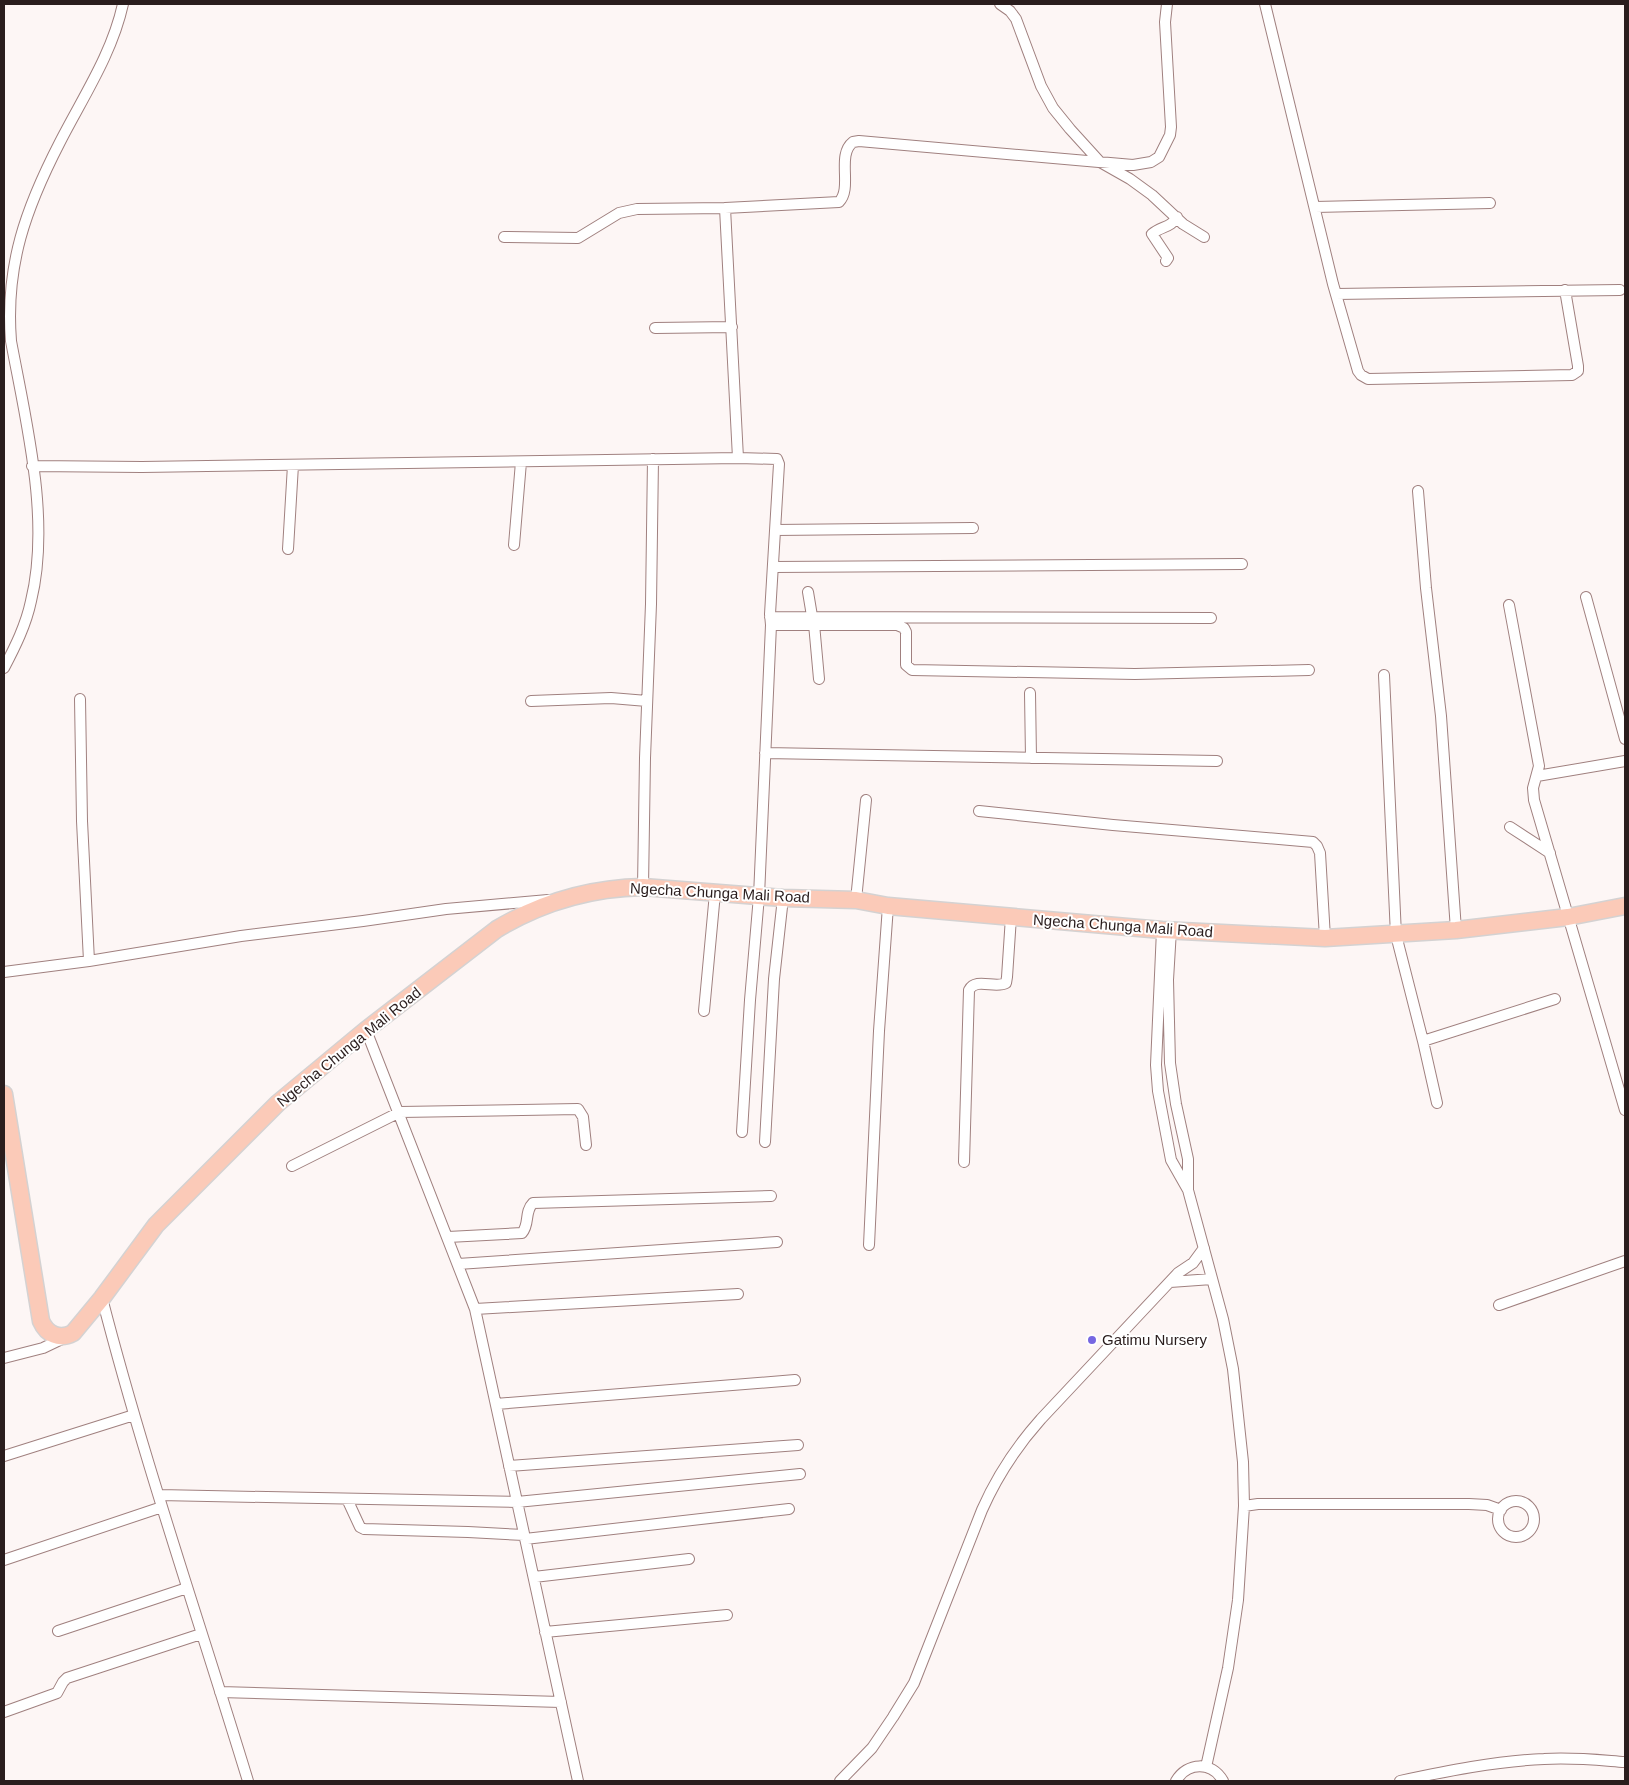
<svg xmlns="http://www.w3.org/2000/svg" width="1629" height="1785" font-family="Arial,sans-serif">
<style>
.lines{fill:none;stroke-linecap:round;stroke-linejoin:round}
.street-casing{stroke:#a0807f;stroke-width:12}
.primary-casing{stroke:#d4d2d2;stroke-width:19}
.street{stroke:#fff;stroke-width:10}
.primary{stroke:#fbcab8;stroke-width:16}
.poi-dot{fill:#7667e2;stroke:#fff;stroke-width:2}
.labels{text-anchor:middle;stroke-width:4;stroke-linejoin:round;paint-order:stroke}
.street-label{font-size:15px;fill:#2a1d1d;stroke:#fff}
.poi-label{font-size:15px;fill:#2a1d1d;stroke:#fff;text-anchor:start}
</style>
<rect width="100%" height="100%" fill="#fdf6f5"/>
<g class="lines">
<defs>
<path id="street" d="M1000,4L1010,11L1016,19L1041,86L1053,108L1070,129L1100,162L1130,179L1152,195L1183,224L1204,237
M1265,4L1333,284L1358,371L1361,375L1368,379L1572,375L1578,371V366L1565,290
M1315,207L1490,203
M504,237L578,238L619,213L637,209L725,208
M1166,261L1168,258L1152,234C1161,226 1171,228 1177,217
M1336,294L1620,290
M655,328L732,327
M738,458L725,208L839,202C853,188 836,155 853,142L859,141L1133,165L1151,162L1159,157L1170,135L1171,127L1165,22L1167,4
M32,466L142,467L738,458L777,459L779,464L770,614L771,625L759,896L750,1000L742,1132
M1418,491L1426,588L1441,716L1456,930
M775,530L973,528
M514,545L521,462
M288,549L293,465
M773,567L1242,564
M808,592L812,616
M1586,597L1625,739
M1509,605L1539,766L1533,788L1534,800L1625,1110
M770,617L1211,618
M814,624L819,679
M771,625H897L904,628L906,632V665L912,670L1135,674L1309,670
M4,668C15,647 26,625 31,601C51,520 26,422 11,341C5,265 26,208 60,142C83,97 112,54 123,4
M1384,675L1396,935L1423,1041L1437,1103
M1030,693L1031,758
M80,699L82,821L89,961
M531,701L611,698L647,701
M765,753L1217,761
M1537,776L1625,761
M979,811L1113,825L1313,842L1317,846L1320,853L1325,938
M1510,827L1550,853
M643,887L645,758L651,604L653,459
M856,900L866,800
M1162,930L1156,1065L1158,1091L1171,1160L1188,1190
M1171,930L1168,980L1170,1063L1176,1104L1188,1159V1190L1223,1319L1233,1369L1243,1462L1244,1506L1238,1600L1228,1668L1206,1767
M4,972L89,961L241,936L363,921L446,909L548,900
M704,1011L715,893
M366,1030L475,1309L578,1781
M1423,1041L1555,999
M765,1142L774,979L783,898
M964,1162L969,990C976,977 995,989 1006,983L1007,977L1011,917
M292,1166L400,1112L578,1109L583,1117L586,1145
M448,1237L522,1233C530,1224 524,1212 533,1203L771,1196
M869,1245L879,1031L888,906
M458,1264L777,1242
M1170,1282L1212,1279
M102,1298C144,1461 199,1620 248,1781
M1499,1305L1625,1261
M475,1309L738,1294
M4,1358L43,1348L66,1337
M496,1404L795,1380
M4,1456L134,1415
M509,1466L798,1445
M159,1495L517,1502L800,1474
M347,1499L360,1527L364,1529L468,1532L524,1535
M1498 1519a18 18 0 1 1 36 0a18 18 0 1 1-36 0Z
M1244,1506L1258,1504H1469L1487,1505L1501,1510
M525,1539L789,1509
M4,1560L162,1507
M534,1577L689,1559
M58,1631L187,1588
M545,1632L727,1615
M220,1692L561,1702
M4,1712L57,1693L63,1682L67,1678L201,1634
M840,1781L872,1748L893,1717L914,1683L982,1510C997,1476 1016,1447 1041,1419L1178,1273L1193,1263L1204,1248
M1176,1781C1187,1762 1212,1761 1223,1781
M1400,1781C1447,1771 1496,1761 1544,1759C1572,1757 1598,1760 1625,1762"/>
<path id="primary" d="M4,1094L41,1321C47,1335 60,1340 73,1333L102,1298L156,1225L278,1103L366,1030L497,929C542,902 590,888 643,887L783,898L856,900L888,906L1162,930L1325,938L1456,930L1568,917L1625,906"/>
</defs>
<use href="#street" class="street-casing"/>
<use href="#primary" class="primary-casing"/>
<use href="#street" class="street"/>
<use href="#primary" class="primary"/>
</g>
<circle class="poi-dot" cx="1092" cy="1340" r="5"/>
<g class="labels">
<g class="street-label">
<text transform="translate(720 893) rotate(3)" y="5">Ngecha Chunga Mali Road</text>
<text transform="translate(1123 926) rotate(4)" y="5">Ngecha Chunga Mali Road</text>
<text transform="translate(349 1047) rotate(-39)" y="5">Ngecha Chunga Mali Road</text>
</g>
<g class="poi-label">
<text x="1102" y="1345">Gatimu Nursery</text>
</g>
</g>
<rect width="1629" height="1785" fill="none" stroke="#2a1d1d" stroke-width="10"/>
</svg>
